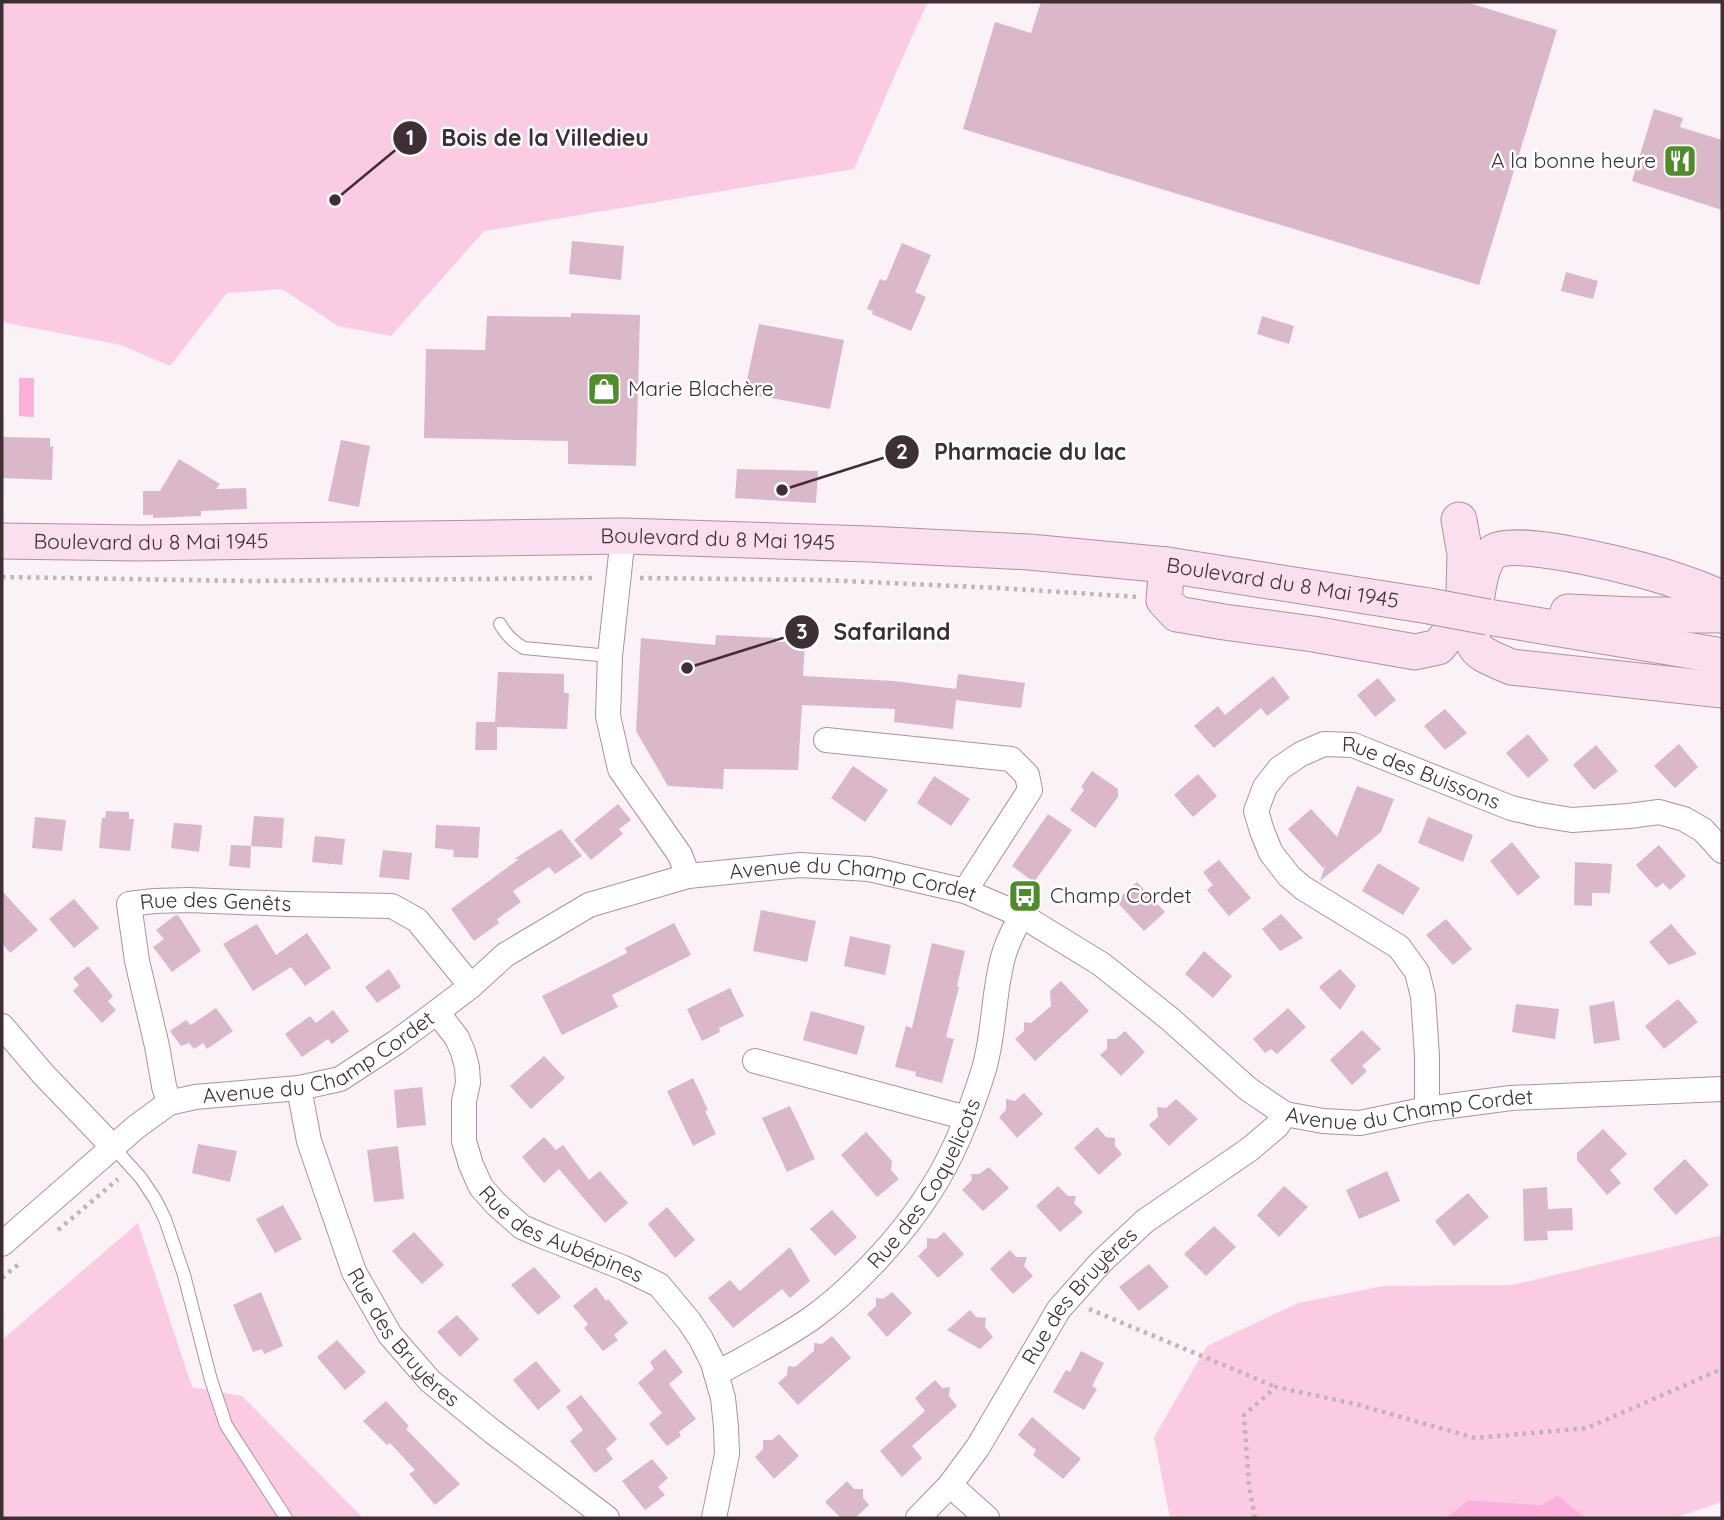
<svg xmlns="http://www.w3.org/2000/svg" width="1724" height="1520" font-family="Quicksand,sans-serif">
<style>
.green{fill:#fbcbe4}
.water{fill:#fdb1da}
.building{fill:#dbb7ca}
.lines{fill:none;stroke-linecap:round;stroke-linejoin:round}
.lane-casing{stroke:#b28fa1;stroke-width:14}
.street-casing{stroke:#b28fa1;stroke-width:26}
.secondary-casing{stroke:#b28fa1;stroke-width:37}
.path{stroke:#beb4b9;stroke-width:4.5;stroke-dasharray:3.5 5;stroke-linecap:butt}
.lane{stroke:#fff;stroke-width:12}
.street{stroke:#fff;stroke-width:24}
.secondary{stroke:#fadfee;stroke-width:35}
.secondary-bridge-casing{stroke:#b28fa1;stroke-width:37;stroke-linecap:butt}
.secondary-bridge{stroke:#fadfee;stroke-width:35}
.labels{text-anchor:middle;stroke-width:5;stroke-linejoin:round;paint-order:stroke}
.poi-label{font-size:21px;fill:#3e2f37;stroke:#fff;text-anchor:start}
.street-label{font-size:21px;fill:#3e2f37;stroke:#fff}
.leader{fill:none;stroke:#3e2f37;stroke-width:2.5}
.callout-dot{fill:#3e2f37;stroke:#fff;stroke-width:2.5}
.mark-label{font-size:21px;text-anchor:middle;font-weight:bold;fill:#fff}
.callout-label{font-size:23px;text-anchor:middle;font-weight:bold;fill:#3e2f37;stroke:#fff;stroke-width:5;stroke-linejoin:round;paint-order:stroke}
</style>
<rect width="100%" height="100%" fill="#faf2f6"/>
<path class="green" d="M2,2H928L909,43L854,169L484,231L391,336L338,326L282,289L227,293L170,366L121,345L2,322Z
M138,1223L192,1387L242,1396L363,1518H2V1340Z
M1722,1235V1502L1674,1518H1586L1557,1495L1542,1505L1468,1500L1446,1518H1170L1154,1437L1207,1346L1298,1303L1383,1286L1513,1285Z"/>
<path class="water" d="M19,378H34V417L19,416Z
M1557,1495L1586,1518H1446L1468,1500L1542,1505Z"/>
<path class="building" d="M1041,2H1466L1557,30L1479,285L963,129L995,22L1031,33Z
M1654,109L1683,118L1680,127L1722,140V210L1632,181Z
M572,241L624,246L621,280L569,274Z
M902,243L931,255L915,292L926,297L911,331L872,314L873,311L867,309L880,279L886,281Z
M1566,272L1598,281L1593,299L1561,291Z
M571,313L640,315L636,466L568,464V441L424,438L426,349L485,350L487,316L571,317Z
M1262,316L1294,326L1289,344L1257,334Z
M759,324L844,340L830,409L744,393Z
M2,437L50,438V447L53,446L52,480L2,478Z
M341,440L370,446L359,507L328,501Z
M179,459L220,484L216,489L246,488L247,509L201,511V516L153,518V515H143V491H160Z
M737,469L818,471L816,503L735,498Z
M716,635L776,638V642H805L803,676L894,681L956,689L958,674L1025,683L1021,708L956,700L953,729L894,722L895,709L802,705L798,770L724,769L723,789L668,786L636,731L641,638L715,645Z
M498,672L564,674V693H569L567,729L497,727V750H475L476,722H495Z
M1273,676L1290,698L1267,716L1261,708L1214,748L1194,726L1218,706L1225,715Z
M1378,678L1396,700L1375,717L1357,695Z
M1445,709L1467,733L1445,750L1424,726Z
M1528,734L1549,760L1528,778L1506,753Z
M1679,744L1698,767L1675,788L1654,766Z
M1596,745L1618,771L1594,790L1573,765Z
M853,766L888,790L865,822L831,798Z
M1092,771L1118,789V797L1095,828L1070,810L1084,790L1081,787Z
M1198,774L1217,796L1193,817L1174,795Z
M934,776L970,799L951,826L917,803Z
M1357,786L1394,799L1381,832L1320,881L1325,866L1323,868L1288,829L1311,809L1337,837Z
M618,804L631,820L619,829L623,834L591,860L574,840Z
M106,811L129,812V819H134L130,851L99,848L102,818H105Z
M1048,814L1072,830L1034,882L1012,866Z
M254,816L284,818L282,848L251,846Z
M35,817L66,820L62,851L32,848Z
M1428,817L1473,835L1463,862L1418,843Z
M174,823L202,825L199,852L171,848Z
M436,825L480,827L478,858L453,857L454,850L435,848Z
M561,829L582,856L555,874L549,867L513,891L521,902L497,919L499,923L474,941L451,909L519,859H514Z
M315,836L345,839L342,865L312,862Z
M1512,842L1540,877L1518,896L1490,861Z
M231,845L251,846L250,868L229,866Z
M1659,845L1686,876L1670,890L1663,883L1656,888L1636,865Z
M383,850L412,853L409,880L379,877Z
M1219,860L1251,898L1229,916L1207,890L1213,885L1203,872Z
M1575,862L1612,864L1610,893H1592V906L1574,905Z
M1378,863L1420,888L1403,915L1362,891Z
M1137,882L1165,912L1144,931L1116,901Z
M2,891L38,930L10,953L2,943Z
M74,899L99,928L74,948L49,919Z
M761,910L816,921L807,962L753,951Z
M1281,914L1303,938L1280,951L1262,929Z
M178,915L201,951L172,972L153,947L164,939L156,930L174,916Z
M1446,919L1472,949L1453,965L1426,935Z
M674,923L691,955L612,995L618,1007L562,1035L542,996L627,953L625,948Z
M257,924L276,955L307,933L331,968L305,986L291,967L253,991L223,944Z
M1671,924L1697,954L1669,965L1649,942Z
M850,936L891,945L885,975L844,966Z
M932,943L965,951L957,986L959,987L946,1037L954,1039L942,1083L915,1076L916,1072L895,1067L906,1026L912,1028Z
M1204,951L1232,976L1213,998L1185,974Z
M88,966L113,996L108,1001L116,1010L102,1023L73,991L79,985L73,978Z
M389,969L401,987L377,1003L365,987Z
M1340,969L1356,986L1340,1010L1319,987Z
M1061,981L1089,1011L1035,1061L1015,1039L1024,1031V1022L1031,1023L1051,1006L1050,991Z
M730,988L744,1016L719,1028L720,1032L702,1041L687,1009Z
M1678,999L1698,1022L1664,1049L1645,1026Z
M1614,1001L1620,1040L1594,1044L1589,1006Z
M1516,1004L1559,1009L1555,1039L1512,1032Z
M216,1008L233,1031L207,1049L203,1043L194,1049L189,1043L181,1046L170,1031L186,1020L191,1025Z
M1288,1008L1306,1027L1277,1054L1271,1049L1265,1053L1253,1039Z
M333,1010L349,1031L332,1044L328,1039L302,1057L285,1034L310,1016L316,1023Z
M811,1011L865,1026L857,1055L803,1040Z
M1362,1030L1381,1049L1362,1066L1367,1071L1352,1085L1330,1060Z
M1125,1031L1145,1052L1121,1076L1100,1055L1107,1049V1039H1116Z
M544,1056L565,1078L531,1109L510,1086Z
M693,1078L708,1110L705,1111L716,1134L693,1146L667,1091Z
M422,1087L426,1125L397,1128L394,1090Z
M1024,1093L1043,1114L1017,1138L999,1117L1006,1110V1099L1015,1101Z
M1176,1099L1198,1119L1169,1146L1149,1125L1158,1117L1157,1107L1166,1108Z
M790,1106L815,1159L787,1172L762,1118Z
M1097,1127L1106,1137L1115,1138V1146L1122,1154L1099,1175L1074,1148Z
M1603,1129L1627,1154L1610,1170L1621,1183L1607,1195L1577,1160V1153Z
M866,1132L892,1161L891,1170L899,1179L877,1197L841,1155Z
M544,1137L556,1150L563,1145L589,1180L600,1171L628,1203L605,1223L559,1169L544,1183L522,1157Z
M198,1144L237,1151L230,1182L192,1173Z
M398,1146L404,1199L374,1202L367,1150Z
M1685,1159L1709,1185L1676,1215L1653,1189Z
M989,1167L1009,1188L983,1211L962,1190L972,1180L971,1174H979Z
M1387,1171L1400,1201L1359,1219L1346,1190Z
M1058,1186L1068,1196H1076L1074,1203L1083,1212L1060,1232L1036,1206Z
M1284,1186L1308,1207L1279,1237L1257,1215Z
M1547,1187L1548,1209L1572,1208L1573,1230L1547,1231L1548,1240L1524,1241L1523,1189Z
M1468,1193L1489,1217L1454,1246L1435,1221Z
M283,1205L302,1239L275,1253L256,1219Z
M667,1207L695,1240L675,1258L648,1224Z
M832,1210L857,1237L835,1256L810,1229Z
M1214,1226L1236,1247L1206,1276L1184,1254Z
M414,1232L444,1265L422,1284L392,1251Z
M944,1232L964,1254L938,1278L918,1256L927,1247V1238L936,1239Z
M790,1247L810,1281L790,1298L782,1289L733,1328L708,1298L730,1280L740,1291Z
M1010,1250L1016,1257H1027L1024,1266L1033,1276L1013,1294L990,1269Z
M1149,1264L1169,1287L1139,1311L1119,1287Z
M534,1267L561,1297L538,1315L511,1285Z
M596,1287L606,1301L608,1299L628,1323L614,1335L618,1340L603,1351L584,1328L588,1324L573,1306Z
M261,1292L283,1346L264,1354L262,1349L253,1352L233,1305Z
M892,1292L912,1313L887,1337L867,1314L876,1306V1298L883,1299Z
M970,1310L976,1317L986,1318L985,1327L993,1337L980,1349L947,1330Z
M457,1315L479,1339L460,1357L437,1332Z
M832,1336L851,1358L798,1405L778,1383L787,1375L788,1366L795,1367L814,1351V1343L822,1344Z
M337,1340L366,1372L345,1390L317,1357Z
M665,1349L683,1372L669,1384L696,1419L679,1432L681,1436L667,1446L649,1424L662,1413L638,1383L654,1369L650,1362Z
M1081,1351L1104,1363L1092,1386L1097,1389L1084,1410L1053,1392L1066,1370L1070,1372Z
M536,1361L561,1391L538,1410L513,1380Z
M935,1380L942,1388L950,1387L949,1396L957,1406L912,1446L922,1458L902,1477L880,1451L925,1411L915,1398Z
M581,1395L617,1439L606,1449L613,1459L595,1473L570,1441L583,1430L566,1407Z
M386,1401L409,1426L406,1429L460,1484L435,1505L409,1474L415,1470L390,1443L387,1445L363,1421Z
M1032,1417L1081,1459L1063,1479L1033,1455L1036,1450L1018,1435Z
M779,1434L799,1456L774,1479L755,1457L763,1449V1440H772Z
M652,1459L668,1478L658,1487L665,1495L645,1510L622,1481Z
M847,1481L854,1489H863V1498L869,1505L855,1518H841L825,1502Z"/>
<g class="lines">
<defs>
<path id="lane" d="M500,624C506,635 513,642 524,648L610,656
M114,1148L141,1178L155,1199L165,1219L184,1275L211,1380L226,1425L286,1518"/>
<g id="street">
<path d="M623,536L610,656L608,716L620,769L680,855L688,876"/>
<path d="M826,740L1011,759L1027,775L1030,790L965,891"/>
<path id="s1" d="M437,1012L457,1038L463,1052L467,1067L468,1083L464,1101V1141L471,1165L481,1187L496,1204L522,1227L545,1237L624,1268L659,1285L689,1321L701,1339L713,1363L723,1398L726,1427L727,1454L714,1518"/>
<path d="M2,1026L43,1074L114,1148"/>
<path d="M755,1061L967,1118"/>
<path id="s2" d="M299,1088L309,1141L354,1272L390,1335L430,1381L493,1432L607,1518"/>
<path id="s3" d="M169,1103L164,1086L157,1046L137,961L129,904L154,901L189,900L289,904L392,906L417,920L471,986"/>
<path id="s4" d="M1427,1109V1056L1423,996L1417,972L1399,947L1303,888L1289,876L1271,853L1262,831L1256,811L1265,787L1280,768L1301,754L1324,744L1353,745L1511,808L1541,815L1572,820L1629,816L1659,812L1684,819L1703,830L1722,851"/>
<path id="s5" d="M2,1244L136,1127L169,1103L195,1097L299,1088L340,1079L395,1043L437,1012L471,986L505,955L589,905L688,876L800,865L869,869L965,891L1021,915L1101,964L1170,1019L1248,1089L1285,1114L1323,1121L1360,1123L1427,1109L1511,1098L1722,1089"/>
<path id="s6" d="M716,1374C748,1356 782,1339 812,1318C856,1286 903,1235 931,1190C955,1153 971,1111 984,1069C995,1031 993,990 1004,954C1008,940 1015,928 1021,915"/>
<path d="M950,1485L987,1518"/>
<path id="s7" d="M918,1518L950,1485L978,1447L1059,1309L1101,1262L1145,1221L1250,1149L1277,1126L1285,1114"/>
</g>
<g id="secondary">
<path id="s8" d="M2,541L139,543L623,536L869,544L1029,552L1167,565L1429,606"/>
<path d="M1167,565L1164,600L1177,614L1224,622L1313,634L1415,652L1438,647L1454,628L1464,592L1465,554L1459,520"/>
<path d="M1722,598C1707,592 1693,586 1677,581C1648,570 1518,537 1495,551C1479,561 1477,598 1474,615C1466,653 1481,653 1511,667L1722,690"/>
<path d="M1568,612L1635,615H1722"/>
<path d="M1488,617L1722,656"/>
</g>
</defs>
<use href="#lane" class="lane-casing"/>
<use href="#street" class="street-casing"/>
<use href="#secondary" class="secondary-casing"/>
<path class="path" d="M2,577L246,581L596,578
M640,578L824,580L999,588L1138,597
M58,1230L118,1179
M2,1278L20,1263
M1089,1309L1276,1387
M1255,1518L1249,1486L1244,1415L1276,1387L1355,1404L1475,1438L1587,1428L1722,1369"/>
<use href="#lane" class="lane"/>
<use href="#street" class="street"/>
<use href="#secondary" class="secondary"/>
<defs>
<path id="secondary-bridge" d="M1429,606L1488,617"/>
</defs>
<use href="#secondary-bridge" class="secondary-bridge-casing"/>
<use href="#secondary-bridge" class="secondary-bridge"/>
</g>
<defs>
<symbol id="restaurant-square" viewBox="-11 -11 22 22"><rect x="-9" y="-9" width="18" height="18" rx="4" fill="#4e8c2c" stroke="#fff"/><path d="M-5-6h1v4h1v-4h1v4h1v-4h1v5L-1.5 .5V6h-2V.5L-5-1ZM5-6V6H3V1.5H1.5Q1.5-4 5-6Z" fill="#fff"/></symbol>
<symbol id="shop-square" viewBox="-11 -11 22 22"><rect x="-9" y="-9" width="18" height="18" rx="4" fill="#4e8c2c" stroke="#fff"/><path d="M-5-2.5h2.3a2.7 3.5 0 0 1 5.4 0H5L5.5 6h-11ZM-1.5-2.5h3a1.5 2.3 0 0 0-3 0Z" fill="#fff"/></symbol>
<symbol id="bus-square" viewBox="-11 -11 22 22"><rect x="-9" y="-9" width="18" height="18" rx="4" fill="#4e8c2c" stroke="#fff"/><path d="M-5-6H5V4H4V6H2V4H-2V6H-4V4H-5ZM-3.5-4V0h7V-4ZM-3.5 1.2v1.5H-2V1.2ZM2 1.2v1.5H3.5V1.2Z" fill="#fff"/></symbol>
</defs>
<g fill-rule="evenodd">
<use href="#restaurant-square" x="1661" y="142" width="38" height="38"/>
<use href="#shop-square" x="585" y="370" width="38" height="38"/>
<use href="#bus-square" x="1006" y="877" width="38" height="38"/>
</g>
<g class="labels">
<g class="poi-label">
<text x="1656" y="168" text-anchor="end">A la bonne heure</text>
<text x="628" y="396">Marie Blachère</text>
<text x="1050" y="903">Champ Cordet</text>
</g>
<g class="street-label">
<text dy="7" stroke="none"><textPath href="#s8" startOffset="716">Boulevard du 8 Mai 1945</textPath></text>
<text dy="7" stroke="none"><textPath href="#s8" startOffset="149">Boulevard du 8 Mai 1945</textPath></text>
<text dy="7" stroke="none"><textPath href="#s8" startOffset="1283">Boulevard du 8 Mai 1945</textPath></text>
<text dy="7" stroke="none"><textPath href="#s4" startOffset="576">Rue des Buissons</textPath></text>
<text dy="7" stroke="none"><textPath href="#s5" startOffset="966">Avenue du Champ Cordet</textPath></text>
<text dy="7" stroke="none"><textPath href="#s3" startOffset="290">Rue des Genêts</textPath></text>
<text dy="7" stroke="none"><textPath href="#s5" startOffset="378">Avenue du Champ Cordet</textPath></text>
<text dy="7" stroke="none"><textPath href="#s5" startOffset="1598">Avenue du Champ Cordet</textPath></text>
<text dy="7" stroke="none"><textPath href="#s6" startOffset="289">Rue des Coquelicots</textPath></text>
<text dy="7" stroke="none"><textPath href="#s1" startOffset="282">Rue des Aubépines</textPath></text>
<text dy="7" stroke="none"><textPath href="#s7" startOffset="276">Rue des Bruyères</textPath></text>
<text dy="7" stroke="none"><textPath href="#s2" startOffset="275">Rue des Bruyères</textPath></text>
</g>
</g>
<path class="leader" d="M335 200L410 138M782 490L902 452M687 668L802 632"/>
<g class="callout-dot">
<circle cx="335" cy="200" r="7"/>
<circle cx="782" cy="490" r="7"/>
<circle cx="687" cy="668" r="7"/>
<circle cx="410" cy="138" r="18"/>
<circle cx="902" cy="452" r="18"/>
<circle cx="802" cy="632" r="18"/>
</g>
<g class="mark-label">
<text x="410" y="145">1</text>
<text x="902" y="459">2</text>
<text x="802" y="639">3</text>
</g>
<g class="callout-label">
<text x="545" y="146">Bois de la Villedieu</text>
<text x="1030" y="460">Pharmacie du lac</text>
<text x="892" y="640">Safariland</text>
</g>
<rect width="1724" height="1520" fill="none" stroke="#3e2f37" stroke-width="7"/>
</svg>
